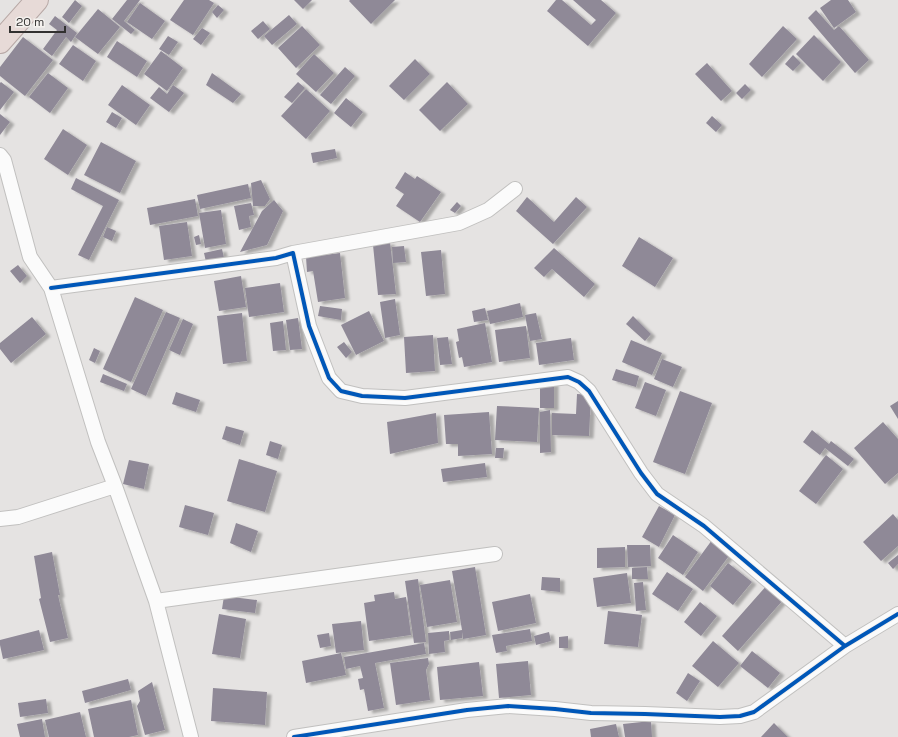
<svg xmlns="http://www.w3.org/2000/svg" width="898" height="737" font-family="'Space Grotesk',sans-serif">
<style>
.building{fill:#8f8997;filter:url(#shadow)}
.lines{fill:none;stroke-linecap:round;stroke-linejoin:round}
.street-casing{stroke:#c1c0bf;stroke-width:16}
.highway-casing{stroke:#b7a8a5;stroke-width:24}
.street{stroke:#fbfbfb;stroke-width:14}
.highway{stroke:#e7dad7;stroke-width:22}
.cycleway-casing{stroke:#f4f1ee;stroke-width:6}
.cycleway{stroke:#0057b8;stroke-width:4}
</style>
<defs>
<filter id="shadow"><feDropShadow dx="4.5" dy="2.5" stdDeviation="1" flood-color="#0004"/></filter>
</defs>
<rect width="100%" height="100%" fill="#e5e3e2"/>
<path class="building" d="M75,0L82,6L69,23L62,17Z
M127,0H140L124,21L135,30L131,34L112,19Z
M184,0H209L214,3L193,35L170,20Z
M294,0H312L303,9Z
M350,0H395L371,24L349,1Z
M556,0H562L591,25L596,20L573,0H601L616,13L588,46L547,11Z
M831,0H848L856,12L834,28L820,8Z
M140,3L165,21L152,39L127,22Z
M218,5L224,10L217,18L212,12Z
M98,9L120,27L98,54L75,37Z
M816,10L834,30L839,26L869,60L855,73L808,18Z
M289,15L297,24L272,45L264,36Z
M55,16L77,33L71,42L66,37L52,56L43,49L57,30L49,24Z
M263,21L270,29L258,39L251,31Z
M302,26L320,45L296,68L278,48Z
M783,26L797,39L762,77L749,64Z
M202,28L210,33L201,45L193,39Z
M814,35L841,62L823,81L796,54Z
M168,36L178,42L169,55L159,49Z
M23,37L53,60L25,96L0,76V67Z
M117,41L147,61L137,77L107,57Z
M73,45L96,61L83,81L59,64Z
M161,51L183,68L167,91L144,74Z
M314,54L334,73L316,92L296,74Z
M793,55L801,63L793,71L785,64Z
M415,59L430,74L404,100L389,86Z
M707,63L732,91L721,101L695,74Z
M345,67L355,76L331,104L320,95Z
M48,73L68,88L50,113L29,97Z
M212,73L241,94L233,103L206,85Z
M1,82L14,92L0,110V83Z
M298,82L305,88L292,103L284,97Z
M447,82L468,104L440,131L419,110Z
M745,84L751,90L742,99L736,93Z
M122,85L150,105L136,125L108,105Z
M173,85L184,93L169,112L150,98L159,87L167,94Z
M306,89L330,111L306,139L281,116Z
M346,98L363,112L351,127L334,113Z
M112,112L122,118L116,128L106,122Z
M0,114L10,122L0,135Z
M712,116L722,125L716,132L706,123Z
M63,129L87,145L68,175L44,159Z
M101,142L136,161L120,193L84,175Z
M335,149L337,158L313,163L311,153Z
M405,172L415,179L417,176L441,192L420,222L396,206L404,194L395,188Z
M76,178L119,200L89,260L78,255L103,206L71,189Z
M261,180L270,199L265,206H253L251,183Z
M248,184L251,198L200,209L197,195Z
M527,197L554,222L576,197L587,207L553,244L516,211Z
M195,199L198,216L150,225L147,208Z
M274,200L283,211L267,245L240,252L262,211Z
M457,202L461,206L455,213L450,210Z
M251,203L254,215L249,216L251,227L239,230L234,206Z
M221,210L226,244L205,248L199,213Z
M187,222L192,256L164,260L159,226Z
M107,227L116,231L112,241L103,237Z
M199,235L201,244L196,245L194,237Z
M639,237L673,258L655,287L622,266Z
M390,242L396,294L378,295L373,245Z
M404,246L406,262L393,263L392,247Z
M554,248L595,284L584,297L552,269L544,277L534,268Z
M222,249L224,258L206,262L204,253Z
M441,250L445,294L426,296L421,252Z
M340,253L345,298L318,302L313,271L307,272L306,257Z
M18,265L27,276L20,283L10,271Z
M241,276L246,307L219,311L214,281Z
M280,283L284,312L249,317L245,288Z
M135,297L163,310L131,382L103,369Z
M395,299L400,335L385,338L380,302Z
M520,303L523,317L490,324L487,311Z
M320,306L342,309L341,320L318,316Z
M485,308L488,320L474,322L472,311Z
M369,311L384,341L356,355L341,325Z
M166,312L180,318L146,396L131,389Z
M242,313L247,361L223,364L217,316Z
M536,313L542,339L530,341L525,315Z
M633,316L651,334L645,341L626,324Z
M32,317L46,334L11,363L0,349V343Z
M298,318L302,349L290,350L286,320Z
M183,319L193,324L180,355L169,350Z
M283,321L286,350L273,351L270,323Z
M485,323L492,362L464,367L462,357L459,358L456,342L459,341L457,329Z
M526,326L530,358L499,362L495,330Z
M433,335L435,371L406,373L404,337Z
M448,337L452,364L440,365L437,338Z
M571,338L574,360L539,365L536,343Z
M631,340L662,353L652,375L622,362Z
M344,342L352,352L346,358L337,347Z
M94,348L100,351L95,363L89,360Z
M662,359L682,367L673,387L654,379Z
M616,369L639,376L636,387L612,380Z
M103,374L127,384L124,391L100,382Z
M645,382L666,390L656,416L635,408Z
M540,383H554V408H540Z
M680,391L712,403L685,474L653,462Z
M176,392L200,400L196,412L172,404Z
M577,394L591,395L589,436L552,435V413L576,414Z
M898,401V419L890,406Z
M497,406L539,408L537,442L495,440Z
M550,410L551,452L540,453V412Z
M489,412L492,454L458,456V444H446L444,415Z
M436,413L438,443L390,454L387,422Z
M883,422L898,439V473L885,484L854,448Z
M226,426L244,431L240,445L222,439Z
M812,430L829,444L831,441L854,459L848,466L825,448L820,455L803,442Z
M270,441L282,445L278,459L266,455Z
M496,448H504L503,458H495Z
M826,455L843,469L816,504L799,491Z
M239,459L277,471L265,512L227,501Z
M129,460L149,464L144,489L123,484Z
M485,463L487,477L443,482L441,469Z
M185,505L214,513L208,535L179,527Z
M659,506L675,515L659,547L642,537Z
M893,514L898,520V546L881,561L863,542Z
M236,523L258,531L251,552L230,543Z
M673,535L698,552L683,575L658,558Z
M712,540L731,553L703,591L685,577Z
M627,545H650L651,566L628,567Z
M625,547V567L597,568V548Z
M52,552L60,595H58L68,638L50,642L39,599L41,598L34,556Z
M898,555V564L893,569L888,563Z
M728,563L752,582L733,605L710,586Z
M475,567L486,635L463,639L462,632V638L451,640L450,632L462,630L452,571Z
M647,567L648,579H632V568Z
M667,572L693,589L678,611L652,594Z
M627,573L631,603L597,607L593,578Z
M542,577L560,578V592L541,590Z
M418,579L426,642L414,643L405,581Z
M450,580L457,622L427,627L420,585Z
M643,582L646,610L636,611L634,583Z
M768,584L784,599L738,651L722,636Z
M394,592L395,599L406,597L411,635L369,641L364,603L375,601L374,595Z
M530,594L536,623L498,631L492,602Z
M224,596L257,600L255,613L222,609Z
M700,602L717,616L701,636L684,622Z
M608,611L642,615L638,647L604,644Z
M219,614L246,619L240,658L212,654Z
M361,621L364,650L336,653L332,624Z
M530,629L532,641L506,646L507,651L496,653L492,635Z
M39,630L44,650L3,659L0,645V640Z
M449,631V640L444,641L445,652L429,654L428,633Z
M549,632L551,641L536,645L534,636Z
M329,633L331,646L320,648L317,635Z
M568,636V648H559V637Z
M713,641L739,663L718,687L692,666Z
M424,643L426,654L375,663L384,708L368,711L364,689L360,690L358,679L363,678L360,666L346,669L344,657Z
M752,651L780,673L768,688L740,666Z
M341,653L346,675L306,683L302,661Z
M428,658L429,664L426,670L430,700L396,705L390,663Z
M528,661L531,695L499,698L496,664Z
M479,662L483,696L440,700L437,667Z
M688,673L700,681L687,701L676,693Z
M128,679L131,690L85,703L82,691Z
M152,682L165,730L145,735L137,706L140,701L138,691Z
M213,688L267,692L265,725L211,721Z
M46,699L48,713L20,717L18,703Z
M131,700L138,735L129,737H94L88,709Z
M80,712L86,737H49L45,720Z
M42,719L45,737H20L17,724Z
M651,721L652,737H625L623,724Z
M774,723L788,737H761Z
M616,724L619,737H591L590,729Z"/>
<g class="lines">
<defs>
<path id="street" d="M0,155L4,160L30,257L51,288L98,442L115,486L156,601L191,737
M293,253L459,223L488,210L515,189
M51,288L276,258L293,253L309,326L329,378L341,391L362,396L405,398L568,377L579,382L589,391L641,473L657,494L704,526L845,646
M0,519L18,517L115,486
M156,601L495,554
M294,737L467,710L508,706L555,709L591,713L645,714L720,717L740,716L754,712L845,646L898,614"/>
<path id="highway" d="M0,42L37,0"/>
</defs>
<use href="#street" class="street-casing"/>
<use href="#highway" class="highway-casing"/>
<use href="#street" class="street"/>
<use href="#highway" class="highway"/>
<defs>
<path id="cycleway" d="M51,288L276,258L293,253L309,326L329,378L341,391L362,396L405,398L568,377L579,382L589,391L641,473L657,494L704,526L845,646
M294,737L467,710L508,706L555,709L591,713L645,714L720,717L740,716L754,712L845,646L898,614"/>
</defs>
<use href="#cycleway" class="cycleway-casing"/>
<use href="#cycleway" class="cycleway"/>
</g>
<path d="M10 26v6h55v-6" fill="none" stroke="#323130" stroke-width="2"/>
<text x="16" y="26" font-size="12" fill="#323130" stroke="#f4f1ee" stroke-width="3" paint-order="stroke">20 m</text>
</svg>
